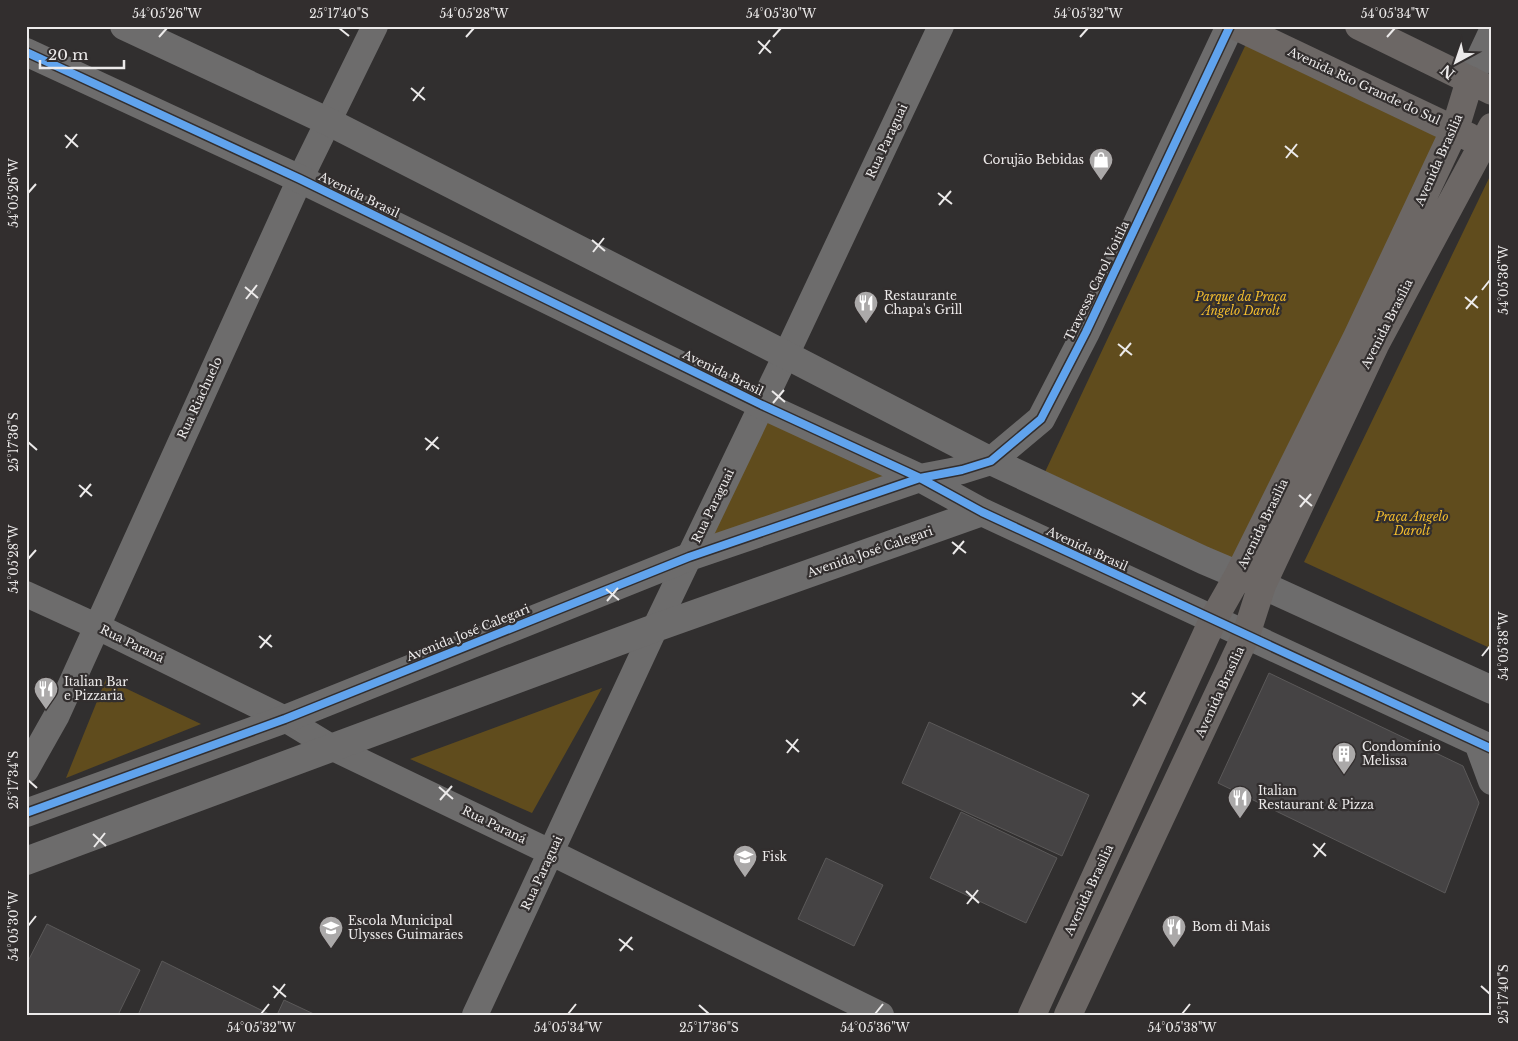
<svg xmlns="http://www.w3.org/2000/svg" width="1518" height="1041" font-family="'Libre Baskerville',serif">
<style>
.green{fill:#604c1d}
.building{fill:#454344;stroke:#5b5959}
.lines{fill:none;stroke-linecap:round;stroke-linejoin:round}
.minor{stroke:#6d6c6c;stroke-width:26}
.tertiary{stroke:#6d6c6c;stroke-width:28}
.secondary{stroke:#6c6765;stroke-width:28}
.cycleway-casing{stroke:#322e2e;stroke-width:11}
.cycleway{stroke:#60a3ed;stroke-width:8}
.ticks{fill:none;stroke:#eceaea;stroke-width:2}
.labels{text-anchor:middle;stroke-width:4.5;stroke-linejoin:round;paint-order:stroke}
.street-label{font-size:12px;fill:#eceaea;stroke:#322e2e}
.poi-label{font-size:12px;fill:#eceaea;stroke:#322e2e;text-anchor:start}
.park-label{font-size:12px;font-style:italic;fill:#f2bc2d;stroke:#322e2e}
.neatline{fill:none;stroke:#eceaea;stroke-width:2}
.ticks-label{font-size:12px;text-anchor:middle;fill:#eceaea}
</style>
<rect width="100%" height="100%" fill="#312f2f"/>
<path class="green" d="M1246,44L1438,135L1237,563L1045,472Z
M1492,172V649L1304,562Z
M765,418L901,483L705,546Z
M106,679L201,724L66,778Z
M602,688L532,813L410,759Z"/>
<path class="building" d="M1269,673L1463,766L1479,803L1445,893L1218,783Z
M929,722L1089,795L1062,856L902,783Z
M961,812L1057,858L1026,923L930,878Z
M826,858L883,885L854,946L798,919Z
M47,924L140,970L118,1015H26V965Z
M162,961L271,1015H138Z
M284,1000L316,1015H277Z"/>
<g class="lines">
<path class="minor" d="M26,594L96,626L285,719L331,747L552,853L881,1015
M26,770L57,715L300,179L375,26
M475,1015L655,628L786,355L941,26"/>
<path class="tertiary" d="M124,26L329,122L786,355L991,461L1203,560L1262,585L1492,690
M26,52L300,179L762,405L920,478L982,512L1492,749
M1470,80L1492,33
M1478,743L1492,781
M26,813L285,719L689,557L920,478L962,470L991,461L1041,419L1086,332L1230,26
M26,861L655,628L982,512"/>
<path class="secondary" d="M1236,26L1469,137
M1359,26L1492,91
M1032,1015L1213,620L1238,576L1357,337L1455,129L1470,80
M1068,1015L1246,635L1262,585L1375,345L1492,127"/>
<defs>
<path id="cycleway" d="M26,52L300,179L762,405L920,478L982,512L1492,749
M26,813L285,719L689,557L920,478L962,470L991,461L1041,419L1086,332L1230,26"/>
</defs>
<use href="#cycleway" class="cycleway-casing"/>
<use href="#cycleway" class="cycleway"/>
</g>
<path class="ticks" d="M339,28L349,36M159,37L167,28M466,37L474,28M773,37L781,28M1080,37L1088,28M1387,37L1395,28M758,41L771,53M759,54L770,40M411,88L425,100M413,101L424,87M65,135L78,147M1285,146L1298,157M66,148L77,134M1286,158L1297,144M28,193L36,184M938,193L952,204M939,205L951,191M592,240L605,251M593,252L604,238M245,287L258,298M1482,290L1490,280M1465,297L1478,308M246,299L257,285M1466,309L1477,296M1118,344L1132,355M1120,356L1131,343M772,391L785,402M773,403L784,390M425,438L439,449M28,442L37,450M426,450L438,437M79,485L92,496M1299,495L1312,506M80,497L91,484M1300,507L1311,494M952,542L966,553M953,554L964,541M28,559L36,550M606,589L619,600M607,601L618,588M259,636L272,647M260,648L271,635M1482,656L1490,646M1132,693L1146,704M1133,706L1145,692M786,740L799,752M787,753L798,739M28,780L37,788M439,787L453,799M440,800L452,786M93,834L106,846M1313,844L1326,856M94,847L105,833M1314,857L1325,843M966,891L979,903M967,904L978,890M28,926L36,916M619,939L633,950M620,951L632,937M273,986L286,997M1481,986L1490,994M274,998L285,984M699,1005L709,1014M261,1014L269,1004M568,1014L576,1004M875,1014L883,1004M1182,1014L1190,1004"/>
<defs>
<symbol id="shop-pin" viewBox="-11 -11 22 30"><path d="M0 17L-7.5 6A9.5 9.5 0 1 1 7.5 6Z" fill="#aba9a9" stroke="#322e2e"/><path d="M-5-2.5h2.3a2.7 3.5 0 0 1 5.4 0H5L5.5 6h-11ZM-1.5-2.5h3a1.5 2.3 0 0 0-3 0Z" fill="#fff"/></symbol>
<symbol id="restaurant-pin" viewBox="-11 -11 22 30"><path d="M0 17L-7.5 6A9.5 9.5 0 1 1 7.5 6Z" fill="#aba9a9" stroke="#322e2e"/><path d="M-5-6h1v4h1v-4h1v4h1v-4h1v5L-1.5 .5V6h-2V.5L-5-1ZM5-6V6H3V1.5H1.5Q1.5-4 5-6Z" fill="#fff"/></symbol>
<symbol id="building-pin" viewBox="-11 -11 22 30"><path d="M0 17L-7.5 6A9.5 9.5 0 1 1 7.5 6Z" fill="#aba9a9" stroke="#322e2e"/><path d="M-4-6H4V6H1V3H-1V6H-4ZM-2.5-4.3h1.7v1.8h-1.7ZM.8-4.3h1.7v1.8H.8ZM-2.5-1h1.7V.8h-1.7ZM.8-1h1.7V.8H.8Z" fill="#fff"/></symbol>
<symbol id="school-pin" viewBox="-11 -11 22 30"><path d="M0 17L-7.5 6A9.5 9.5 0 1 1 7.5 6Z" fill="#aba9a9" stroke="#322e2e"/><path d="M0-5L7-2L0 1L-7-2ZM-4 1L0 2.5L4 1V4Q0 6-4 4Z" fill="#fff"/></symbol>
</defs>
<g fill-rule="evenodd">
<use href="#shop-pin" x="1087" y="146" width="28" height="38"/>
<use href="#restaurant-pin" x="852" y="289" width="28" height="38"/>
<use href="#restaurant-pin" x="32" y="675" width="28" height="38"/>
<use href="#building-pin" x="1330" y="740" width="28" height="38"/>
<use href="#restaurant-pin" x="1226" y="784" width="28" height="38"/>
<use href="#school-pin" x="731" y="843" width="28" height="38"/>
<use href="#restaurant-pin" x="1160" y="913" width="28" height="38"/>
<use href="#school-pin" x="317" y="914" width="28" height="38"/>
</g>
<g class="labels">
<g class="street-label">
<text transform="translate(1364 86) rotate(25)" y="4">Avenida Rio Grande do Sul</text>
<text transform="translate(887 141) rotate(-65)" y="4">Rua Paraguai</text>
<text transform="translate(1439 160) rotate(-66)" y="4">Avenida Brasilia</text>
<text transform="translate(359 195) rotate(26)" y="4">Avenida Brasil</text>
<text transform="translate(1097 281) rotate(-64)" y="4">Travessa Carol Voitila</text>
<text transform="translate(1387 324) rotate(-63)" y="4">Avenida Brasília</text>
<text transform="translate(723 373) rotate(26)" y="4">Avenida Brasil</text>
<text transform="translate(200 398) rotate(-65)" y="4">Rua Riachuelo</text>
<text transform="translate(713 506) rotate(-64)" y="4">Rua Paraguai</text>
<text transform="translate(1263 524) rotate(-64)" y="4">Avenida Brasilia</text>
<text transform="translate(1087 549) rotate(25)" y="4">Avenida Brasil</text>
<text transform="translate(870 552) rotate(-19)" y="4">Avenida José Calegari</text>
<text transform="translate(468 633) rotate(-22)" y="4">Avenida José Calegari</text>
<text transform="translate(132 644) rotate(26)" y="4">Rua Paraná</text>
<text transform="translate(1220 692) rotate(-65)" y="4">Avenida Brasília</text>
<text transform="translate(494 825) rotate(26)" y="4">Rua Paraná</text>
<text transform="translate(542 873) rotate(-65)" y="4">Rua Paraguai</text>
<text transform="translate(1089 890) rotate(-65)" y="4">Avenida Brasilia</text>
</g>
<g class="poi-label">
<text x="1084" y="164" text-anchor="end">Corujão Bebidas</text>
<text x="884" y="300">Restaurante<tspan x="884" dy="14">Chapa's Grill</tspan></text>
<text x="64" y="686">Italian Bar<tspan x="64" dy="14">e Pizzaria</tspan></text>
<text x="1362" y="751">Condomínio<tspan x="1362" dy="14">Melissa</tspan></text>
<text x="1258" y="795">Italian<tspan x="1258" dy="14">Restaurant &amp; Pizza</tspan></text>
<text x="762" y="861">Fisk</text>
<text x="348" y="925">Escola Municipal<tspan x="348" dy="14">Ulysses Guimarães</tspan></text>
<text x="1192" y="931">Bom di Mais</text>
</g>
<g class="park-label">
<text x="1241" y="301">Parque da Praça<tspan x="1241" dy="14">Angelo Darolt</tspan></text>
<text x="1412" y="521">Praça Angelo<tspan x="1412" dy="14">Darolt</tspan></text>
</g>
</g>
<rect width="1518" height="1041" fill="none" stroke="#322e2e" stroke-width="55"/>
<g transform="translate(1456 62) rotate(220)" stroke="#322e2e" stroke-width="4" paint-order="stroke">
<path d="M0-4L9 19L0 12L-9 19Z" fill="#eceaea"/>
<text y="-8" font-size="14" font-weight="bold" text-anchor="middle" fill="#eceaea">N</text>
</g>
<path d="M40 60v8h84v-8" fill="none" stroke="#eceaea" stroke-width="2.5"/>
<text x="48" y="60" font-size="15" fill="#eceaea" stroke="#322e2e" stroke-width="4" paint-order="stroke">20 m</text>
<rect x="28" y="28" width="1462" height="986" class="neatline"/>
<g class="ticks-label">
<text x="167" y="18">54°05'26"W</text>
<text x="339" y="18">25°17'40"S</text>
<text x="474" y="18">54°05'28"W</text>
<text x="781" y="18">54°05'30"W</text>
<text x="1088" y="18">54°05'32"W</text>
<text x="1395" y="18">54°05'34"W</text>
<text transform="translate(14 193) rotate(-90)" y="4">54°05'26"W</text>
<text transform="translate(1504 280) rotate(-90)" y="4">54°05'36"W</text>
<text transform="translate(14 442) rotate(-90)" y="4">25°17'36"S</text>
<text transform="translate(14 559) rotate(-90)" y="4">54°05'28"W</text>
<text transform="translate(1504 646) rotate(-90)" y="4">54°05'38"W</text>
<text transform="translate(14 780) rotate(-90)" y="4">25°17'34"S</text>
<text transform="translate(14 926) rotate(-90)" y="4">54°05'30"W</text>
<text transform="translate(1504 994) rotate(-90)" y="4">25°17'40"S</text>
<text x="261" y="1032">54°05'32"W</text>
<text x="568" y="1032">54°05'34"W</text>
<text x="709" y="1032">25°17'36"S</text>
<text x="875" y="1032">54°05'36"W</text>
<text x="1182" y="1032">54°05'38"W</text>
</g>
</svg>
